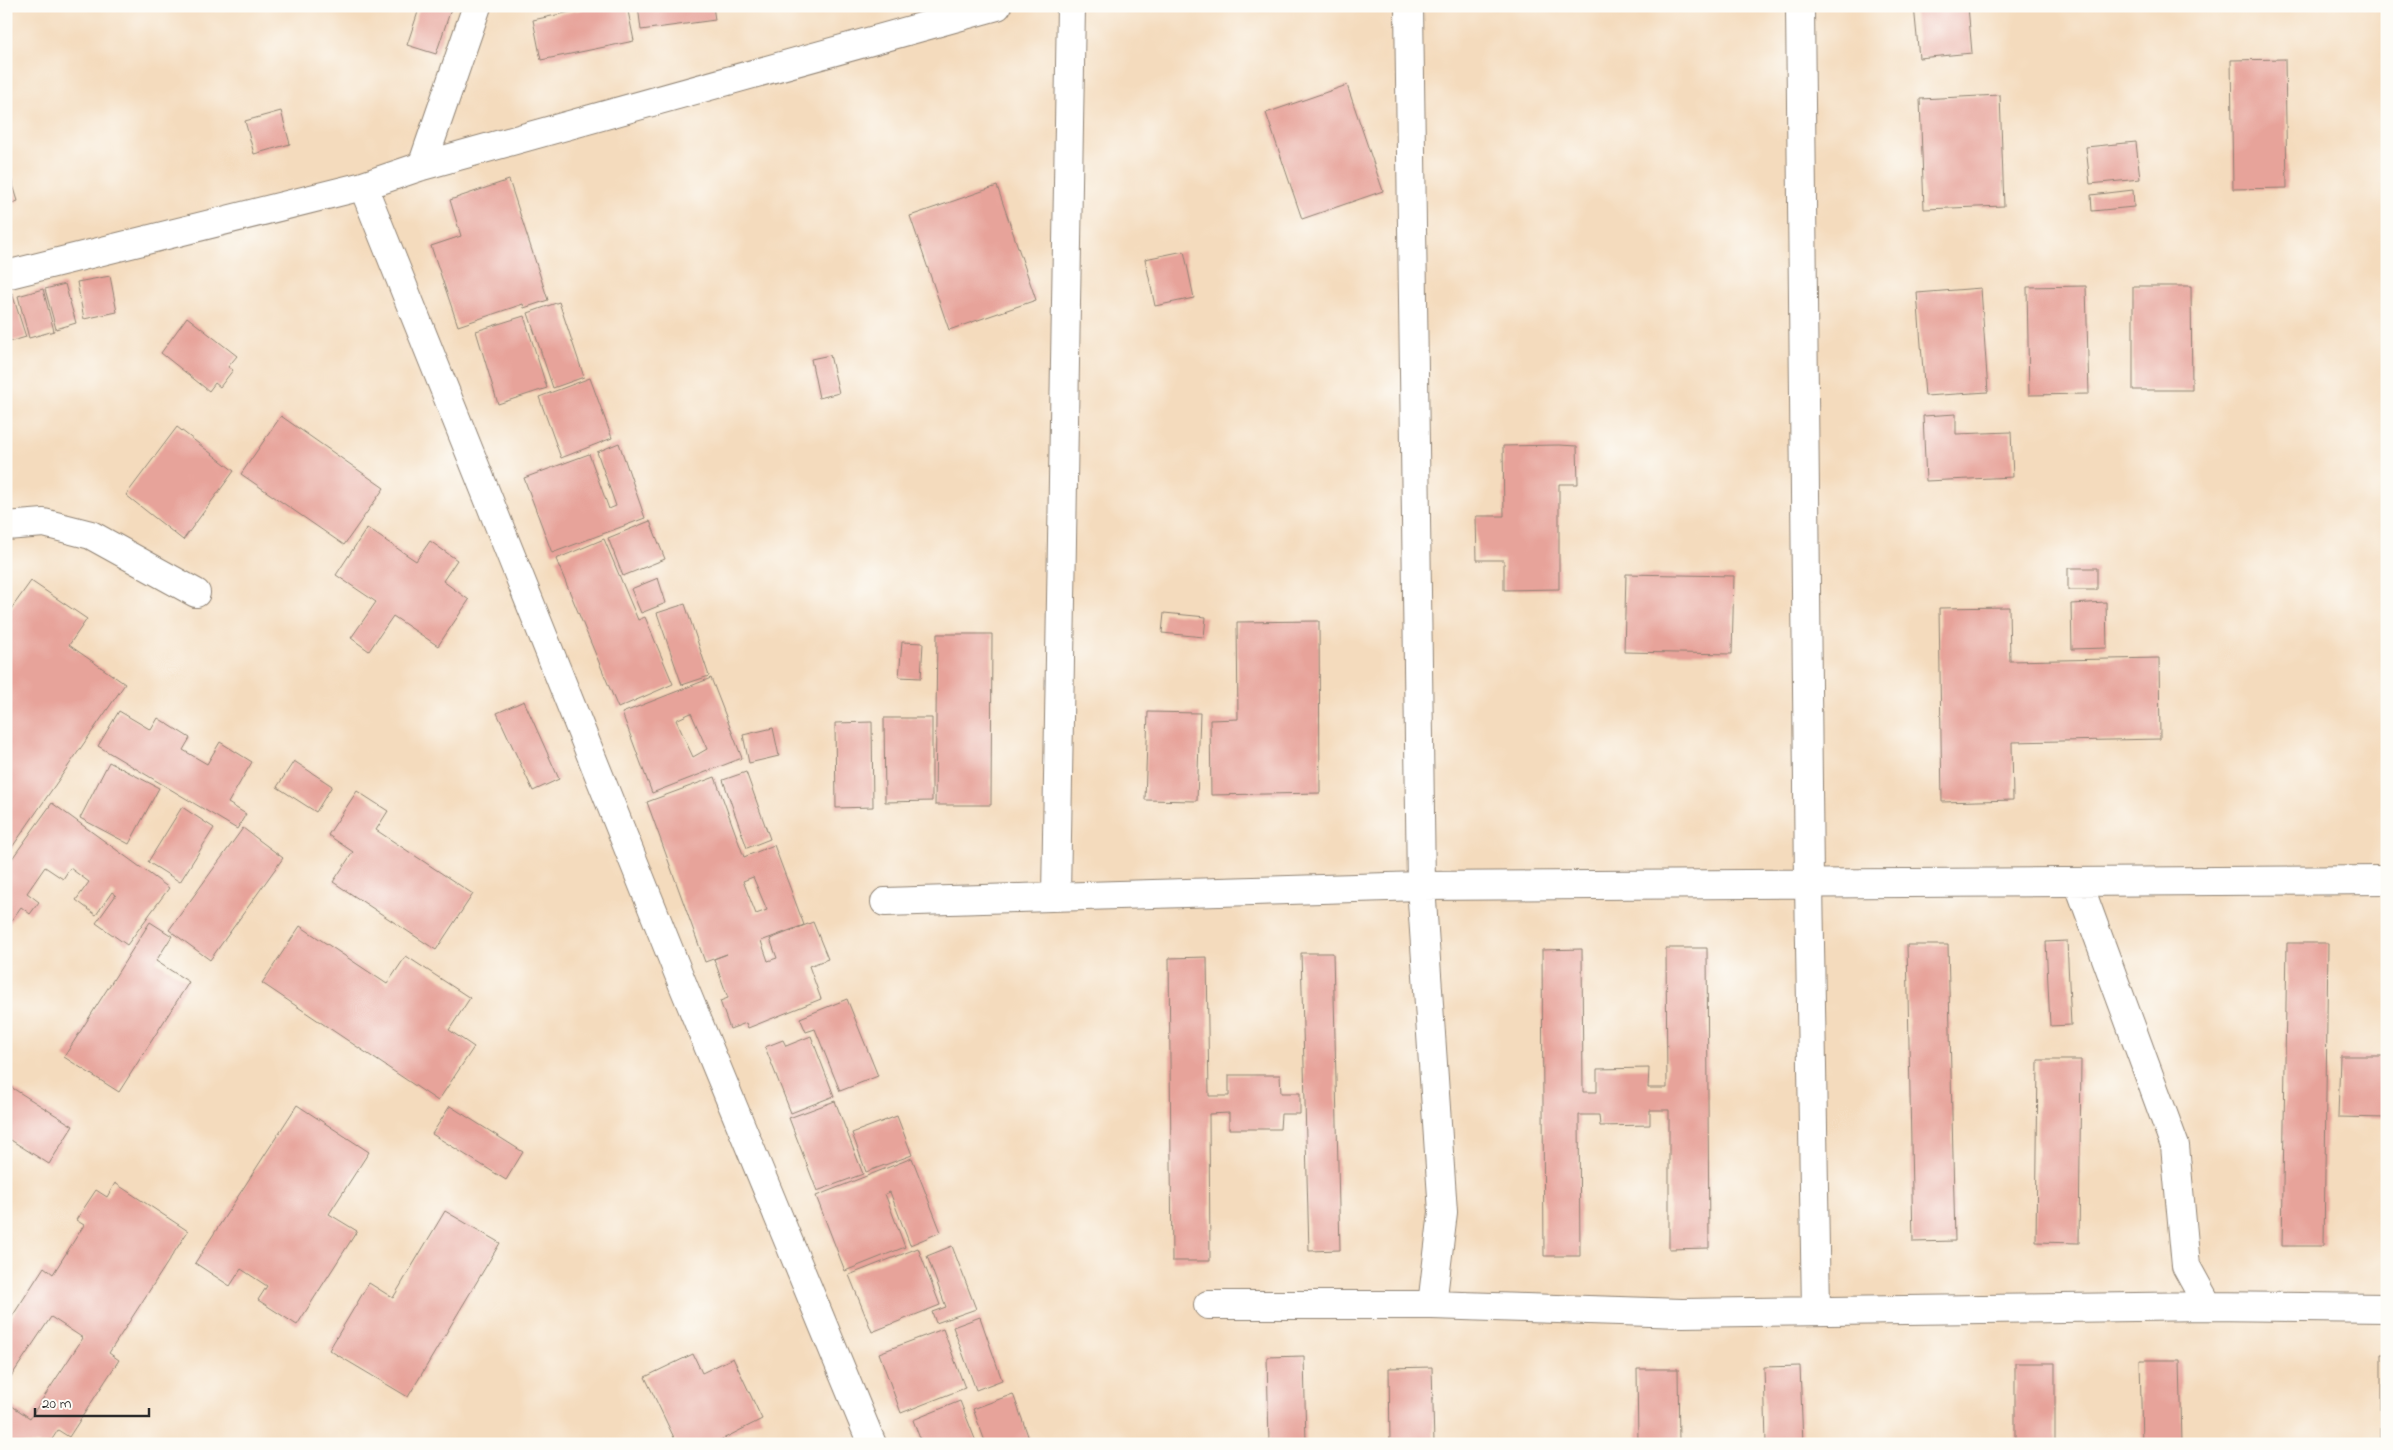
<svg xmlns="http://www.w3.org/2000/svg" width="2393" height="1450" font-family="'Indie Flower',sans-serif">
<style>
.building{fill:#e7a39a;fill-rule:evenodd}
.lines{fill:none;stroke-linecap:round;stroke-linejoin:round}
.street-casing{stroke:#908374;stroke-width:30}
.street{stroke:#fff;stroke-width:28}
</style>
<rect width="100%" height="100%" fill="#fdfcf7"/>
<filter id="ink" filterUnits="userSpaceOnUse"><feTurbulence type="fractalNoise" baseFrequency=".02" numOctaves="2"/><feDisplacementMap in="SourceGraphic" scale="10" xChannelSelector="R" yChannelSelector="G"/><feConvolveMatrix kernelMatrix="1 2 1 2 8 2 1 2 1" color-interpolation-filters="sRGB"/></filter>
<filter id="wash" filterUnits="userSpaceOnUse"><feTurbulence type="fractalNoise" baseFrequency=".0096" numOctaves="4" result="noise"/><feDisplacementMap in="SourceGraphic" scale="20" xChannelSelector="R" yChannelSelector="G"/><feGaussianBlur stdDeviation="1.12" result="paint"/><feColorMatrix in="noise" values="0 0 0 0 0 0 0 0 0 0 0 0 0 0 0 0 0 1.4 0 .05"/><feComposite in="paint" operator="in"/></filter>
<g filter="url(#wash)">
<rect width="100%" height="100%" fill="#f4dbbd"/>
<g id="blocks">
<path class="building" d="M420,6H452L436,54L407,45Z
M598,6H627L634,41L541,60L533,20Z
M638,6H713L715,20L641,30Z
M1914,6H1968L1972,53L1919,58Z
M2285,59L2287,188L2233,189L2231,60Z
M1347,85L1383,191L1302,219L1266,113Z
M2000,95L2004,206L1924,209L1920,99Z
M281,111L290,144L254,154L245,121Z
M2136,142L2140,179L2090,184L2086,147Z
M10,175L18,201L6,205V176Z
M509,180L548,300L524,308L523,304L458,326L431,246L461,236L450,200Z
M997,186L1036,300L949,330L910,216Z
M2133,190L2134,207L2092,211L2091,195Z
M1184,251L1194,298L1155,306L1145,259Z
M110,276L117,312L84,319L77,282Z
M65,284L76,323L56,329L45,289Z
M2086,286L2089,394L2029,395L2027,287Z
M2133,286H2191L2192,390H2133Z
M1981,288L1988,392L1925,396L1917,293Z
M43,289L54,331L29,338L18,296Z
M12,293L26,337L6,343V295Z
M559,302L584,377L553,388L528,313Z
M524,316L547,388L498,404L476,331Z
M187,317L237,356L228,367L233,370L220,387L215,383L209,391L161,353Z
M830,355L839,393L819,398L811,359Z
M590,378L612,438L561,458L539,397Z
M1956,414V434L2011,432L2013,477L1926,481L1923,416Z
M281,416L384,488L344,545L241,474Z
M177,427L234,471L183,540L126,495Z
M619,443L645,518L552,553L524,478L589,454L609,509L616,506L597,452Z
M1559,445L1577,446L1578,484H1559V589L1504,590V560H1477L1476,516H1504L1503,446Z
M650,521L665,559L623,576L608,538Z
M367,528L416,561L430,541L457,560L443,581L469,600L438,646L393,616L369,651L351,638L376,602L336,575Z
M604,539L638,620L645,617L673,684L618,708L556,559Z
M2068,568H2097V590H2068Z
M1626,574L1734,576L1732,654L1624,652Z
M658,578L666,603L641,613L631,589Z
M31,581L87,619L69,645L125,684L6,856V616Z
M2106,602L2107,648L2072,649L2071,604Z
M685,604L709,676L682,685L657,613Z
M2009,607L2010,661L2159,658L2160,739L2012,742L2013,800L1942,802L1939,608Z
M1164,613L1206,617L1204,637L1162,633Z
M1319,621L1320,793L1211,795L1210,720L1238,719L1237,622Z
M937,634H992L991,805H935Z
M902,642L923,643L921,678L899,677Z
M711,678L742,758L652,793L622,713ZM691,713L707,749L693,757L676,720Z
M524,701L559,779L533,791L497,713Z
M119,711L151,730L158,718L190,738L183,750L207,764L220,742L252,762L228,803L246,814L237,829L98,746Z
M1148,712L1200,713L1197,801L1145,800Z
M884,718H932V801L885,802Z
M872,722L873,807L836,808L835,723Z
M773,728L779,756L749,763L743,735Z
M294,761L332,786L316,812L277,787Z
M109,762L159,788L129,844L80,818Z
M746,772L770,839L747,848L723,780Z
M715,777L744,857L774,845L804,925L761,941L768,961L777,958L770,939L813,922L828,959L809,966L821,999L748,1028L746,1023L730,1029L720,1001L728,998L714,959L727,954L705,962L647,802ZM753,877L767,910L756,914L743,881Z
M357,791L388,811L376,830L473,894L436,950L333,882L353,852L328,835Z
M52,803L169,888L127,945L96,923L116,895L112,892L96,915L76,900L89,882L70,868L63,879L45,867L27,893L39,902L30,914L21,907L6,928V867Z
M182,807L214,828L180,882L148,862Z
M243,828L283,858L210,960L169,930Z
M150,922L172,936L156,961L189,982L119,1092L64,1057Z
M300,926L387,984L406,956L470,998L449,1030L474,1047L438,1101L262,983Z
M2067,941L2071,1025L2050,1026L2046,942Z
M2287,943H2328L2324,1246H2282Z
M1907,945H1948L1955,1241L1913,1242Z
M1666,948H1707L1709,1248L1669,1249V1110H1650V1125L1600,1126L1599,1115H1579L1580,1256H1544L1542,950L1582,949L1583,1092H1597V1069L1649,1068L1648,1088H1667Z
M1301,953H1333L1340,1250L1309,1251Z
M1207,957L1209,1096H1229V1075H1280L1281,1093H1300V1114H1281L1280,1129H1229V1113L1209,1114L1210,1261H1172L1169,958Z
M847,999L878,1076L840,1091L815,1029L806,1032L800,1018Z
M811,1036L834,1096L791,1113L765,1047L783,1040L786,1046Z
M2340,1056H2387V1118L2338,1117Z
M2038,1060H2081L2079,1243L2036,1242Z
M6,1084L73,1126L49,1164L6,1137Z
M835,1101L863,1174L817,1191L789,1118Z
M297,1105L369,1152L329,1214L357,1231L297,1325L258,1300L267,1286L241,1269L230,1286L195,1263Z
M450,1106L523,1152L506,1180L432,1134Z
M897,1116L912,1155L866,1172L852,1133Z
M912,1158L941,1232L910,1245L890,1192L885,1194L905,1247L845,1271L816,1196Z
M115,1183L188,1231L109,1353L119,1360L69,1437L58,1430L49,1444H6V1402L30,1418L83,1338L51,1317L6,1384V1326L44,1267L53,1274L84,1225L76,1220L96,1190L107,1197Z
M445,1211L500,1243L408,1397L329,1350L369,1283L393,1298Z
M952,1246L976,1309L936,1323L932,1312L946,1307L927,1256Z
M918,1248L940,1305L872,1332L849,1275Z
M980,1317L1002,1380L976,1390L953,1327Z
M943,1329L965,1388L901,1413L879,1353Z
M693,1354L702,1373L733,1358L762,1419L713,1444H677L645,1377Z
M2381,1354H2387V1444H2381Z
M1304,1356L1306,1444H1269L1267,1357Z
M2140,1360H2180L2182,1444H2142Z
M2015,1363H2055V1444H2015Z
M1800,1366L1803,1444H1766L1764,1367Z
M1432,1367L1434,1444H1390L1389,1368Z
M1637,1369H1678L1679,1444H1638Z
M1013,1394L1031,1444H986L973,1409Z
M960,1401L977,1444H922L913,1420Z"/>
</g>
</g>
<g filter="url(#ink)">
<use href="#blocks" fill-opacity="0" stroke="#908374" stroke-width="1"/>
<g class="lines">
<defs>
<path id="street" d="M1409,6L1421,886L1443,1212L1432,1305
M1800,6L1809,883L1816,1311
M422,166L477,6
M363,186L685,990L872,1444
M6,275L363,186L422,166L997,6
M6,526L44,523L91,535L196,593
M2078,882L2175,1146L2186,1266L2208,1306
M1056,896L1071,6
M885,902L1421,886L2387,880
M1208,1305H1432L1682,1313L2208,1306L2387,1308"/>
</defs>
<use href="#street" class="street-casing"/>
<use href="#street" class="street"/>
</g>
</g>
<rect width="2393" height="1450" fill="none" stroke="#fdfcf7" stroke-width="25"/>
<path d="M35 1408v8h114v-8" fill="none" stroke="#2b2b2b" stroke-width="2.5"/>
<text x="42" y="1408" font-size="15" fill="#2b2b2b" stroke="#fdfcf7" stroke-width="4" paint-order="stroke">20 m</text>
</svg>
